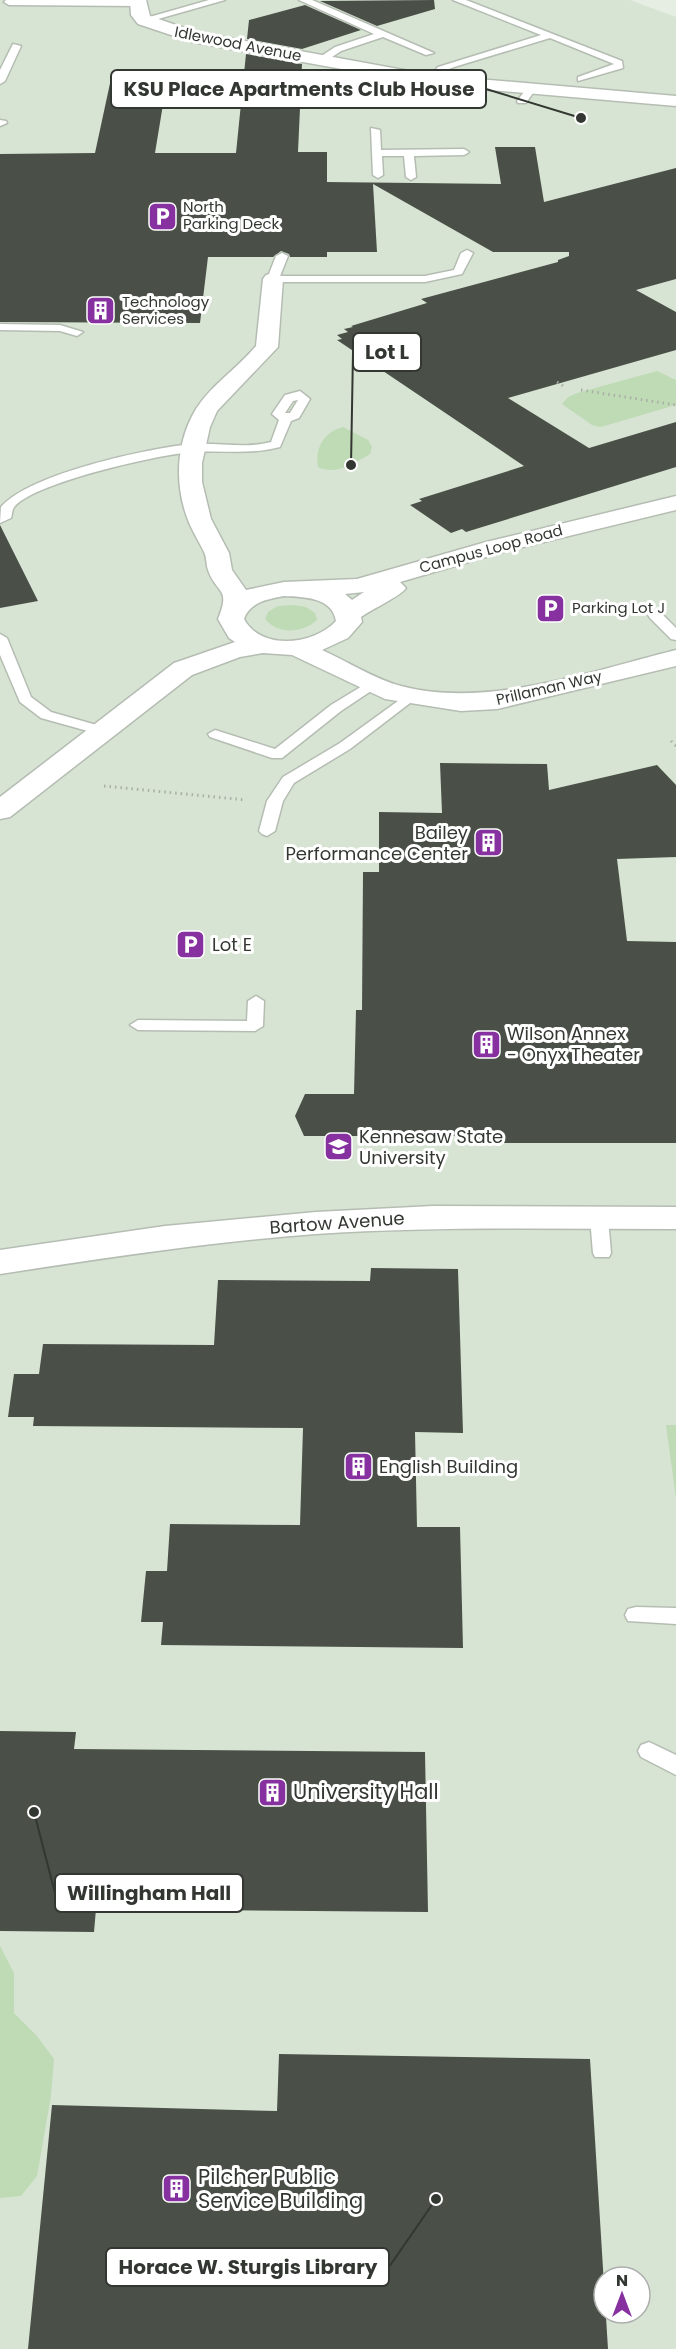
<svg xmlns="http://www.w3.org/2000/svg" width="676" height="2349" font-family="Poppins,sans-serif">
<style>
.built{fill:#d7e4d3;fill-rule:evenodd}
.green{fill:#bfdbb5}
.building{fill:#4a5047}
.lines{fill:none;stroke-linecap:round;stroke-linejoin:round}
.lane-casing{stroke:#b5bdb3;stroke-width:3}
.street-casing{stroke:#b5bdb3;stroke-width:3}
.path{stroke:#a8afa6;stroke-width:3;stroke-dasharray:1.5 4;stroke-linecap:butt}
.lane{fill:#fff;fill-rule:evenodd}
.street{fill:#fff;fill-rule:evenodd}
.labels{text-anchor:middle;stroke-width:6;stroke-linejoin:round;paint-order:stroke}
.far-street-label{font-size:15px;fill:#333732;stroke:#fff}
.far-poi-label{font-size:15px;fill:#333732;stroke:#fff;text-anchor:start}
.poi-label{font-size:18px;fill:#333732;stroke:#fff;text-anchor:start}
.street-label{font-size:18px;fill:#333732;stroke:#fff}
.near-poi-label{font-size:21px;fill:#333732;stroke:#fff;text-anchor:start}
.leader{fill:none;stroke:#333732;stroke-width:2}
.callout-dot{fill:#333732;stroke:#fff;stroke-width:2}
.callout{fill:#fff;stroke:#333732;stroke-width:2}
.callout-label{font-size:20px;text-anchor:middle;font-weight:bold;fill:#333732}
</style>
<rect width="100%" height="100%" fill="#e6eee3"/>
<path class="built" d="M0,0H630L676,17V2349H0ZM604,2277H640V2313H604Z"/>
<path class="green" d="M657,371L676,380V405L601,427L592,425L562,404L568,397L577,393Z
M343,427L368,440L372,447L370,454C355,463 335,476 318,467C315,449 323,432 343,427Z
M293,605L306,607L315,613L317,620C303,633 278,635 265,619L268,612L278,606Z
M666,1425H676V1498Z
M0,1946L14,1973V2013L37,2036L54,2059L51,2096L37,2176L21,2196L0,2198Z"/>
<path class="building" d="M434,0L435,9L377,26L320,1Z
M305,5L361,30L302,49L247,39L249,20Z
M246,54L302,64L298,152H327V182L501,184L495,147H535L544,202L676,168V279L636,290L676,312V350L508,398L589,448L676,422V467L466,532L462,529L451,533L410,505L422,501L419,499L524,466L337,340L342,339L337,335L348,332L344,329L353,327L351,326L427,303L421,299L558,262V260L569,256V252H493L373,184L377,252H327V257H290L289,254L281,251L273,257H208L200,323L0,322V154L95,153L112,74H168L155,153H236Z
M0,525L38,601L0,608Z
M440,763L547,764L549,790L657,765L676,785V857L617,859L627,941L676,942V1143H455V1136H304L295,1116L305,1094H354L356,1010H362L363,872H379V812L442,813Z
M371,1268L458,1269L463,1433L415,1432L417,1527H460L463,1648L161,1645L163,1622H141L146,1571H167L170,1524L300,1525L303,1428L33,1426L34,1417H8L14,1374H39L43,1344L214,1345L218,1280L370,1281Z
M0,1731L76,1732L74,1749L425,1752L428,1912L96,1909L94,1932L0,1931Z
M279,2054L590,2059L608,2349H28L52,2105L277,2111Z"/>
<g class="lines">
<defs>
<path id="lane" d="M6,0H139L144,3L139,6L9,5L4,2Z
M209,0H225L144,23L139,20Z
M299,0H312L434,53L426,55L383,37L341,51L323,63H317V59L335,47L374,34Z
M453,0H466L622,61L623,68L578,81V77L614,64L550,38L454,67L444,71L434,82H428L426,80L438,67L541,35Z
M13,44L21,46L5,81L0,84V70Z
M351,65L359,67L344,81H338V77Z
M527,88L535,90L526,103H518L517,101Z
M0,120L6,121L7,123L0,126Z
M371,128L380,130L381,150L464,149L469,152L464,155L414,156L416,177L411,180L406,177L404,156H382L383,175L378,178L373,175Z
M467,250L473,253L462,274L425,282H273L267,279L276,256L282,253L288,256L280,276H425L454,270L461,253Z
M0,324L60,325L83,332L77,336L60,331L0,330Z
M300,391L310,399L299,418L291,421L280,447C251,455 224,450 194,452C164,453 26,484 13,509C12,512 12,515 11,518L0,523L1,507C29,474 148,448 192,444C218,442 245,449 271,442L279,420L272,414L285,395ZM298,400L290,413H285L293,401Z
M655,611L660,612L676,628V640L671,639L650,618L648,615Z
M0,634L7,638L31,697L51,712L107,728L109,731L107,734L102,735L41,718L20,702L0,655Z
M372,680L377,681V687L341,711L282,758H272L210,737L208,734L215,730L275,749L331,705Z
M409,693L414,694L416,697L414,700L350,749L294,783L283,801L275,831L267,836L262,834L259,831L267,801L283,777L340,743Z
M256,996L264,1001L263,1026L255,1031L138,1030L130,1025L138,1020L247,1021L248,1001Z
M599,1212L605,1214L608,1218L611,1253L609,1257H595L593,1253L590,1218L593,1214Z
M636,1607L676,1608V1624L628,1621L625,1615L628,1609Z
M649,1742L676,1755V1775L641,1757L638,1751L641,1745Z"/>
<path id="street" d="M130,0H146L150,16L196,32L431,75L676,96V106L431,85L192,42L138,24L131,15Z
M273,273L280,275L283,279L278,347L217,411L210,427L202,463V482L211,519L229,553L232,570L246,590L284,582L357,579L486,542L676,496V510L503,552L400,582L406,588C401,596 372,609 361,617L362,622L348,638L322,650C347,661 374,679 401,686C487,709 591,671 676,650V666L497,709L461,711L385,699L292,655L263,653L240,657L192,675L10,817L0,819V797L174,663L235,642L229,638L218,619C231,587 217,595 208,570C206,564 207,558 204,552C199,541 192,531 188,520C174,484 176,442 196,409C212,384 237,369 256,346L263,279L266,275ZM364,592L352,600L345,594ZM284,596C304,597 332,597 336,621C314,645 261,651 244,619C250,602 268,599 284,596Z
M433,1206L676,1207V1229C556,1229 436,1226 316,1234C210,1242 105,1258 0,1274V1250L165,1226L316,1212Z"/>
</defs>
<use href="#lane" class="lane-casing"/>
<use href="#street" class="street-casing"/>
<path class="path" d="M557,382L565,387
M581,390L676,405
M671,741L676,746
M104,786L246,800"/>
<use href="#lane" class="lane"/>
<use href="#street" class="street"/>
</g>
<defs>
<symbol id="parking-square" viewBox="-11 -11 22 22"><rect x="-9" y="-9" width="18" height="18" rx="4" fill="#86319f" stroke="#fff"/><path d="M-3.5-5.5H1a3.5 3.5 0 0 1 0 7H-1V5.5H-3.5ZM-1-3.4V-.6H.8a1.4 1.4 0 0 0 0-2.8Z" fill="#fff"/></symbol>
<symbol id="building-square" viewBox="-11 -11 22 22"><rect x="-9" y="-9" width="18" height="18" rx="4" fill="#86319f" stroke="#fff"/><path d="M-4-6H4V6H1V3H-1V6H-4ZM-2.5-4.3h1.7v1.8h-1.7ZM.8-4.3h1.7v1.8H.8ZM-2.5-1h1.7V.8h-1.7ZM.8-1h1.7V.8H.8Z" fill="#fff"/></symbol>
<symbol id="university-square" viewBox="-11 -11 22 22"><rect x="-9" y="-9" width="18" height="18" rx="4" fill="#86319f" stroke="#fff"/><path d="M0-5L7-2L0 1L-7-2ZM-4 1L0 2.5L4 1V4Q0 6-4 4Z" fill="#fff"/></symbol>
</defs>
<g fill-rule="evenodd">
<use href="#parking-square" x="146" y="200" width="33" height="33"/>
<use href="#building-square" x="84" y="294" width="33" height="33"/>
<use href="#parking-square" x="534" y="592" width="33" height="33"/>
<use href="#building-square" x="472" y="826" width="33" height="33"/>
<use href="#parking-square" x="174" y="928" width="33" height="33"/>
<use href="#building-square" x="470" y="1028" width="33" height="33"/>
<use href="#university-square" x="322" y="1130" width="33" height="33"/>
<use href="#building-square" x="342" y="1450" width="33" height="33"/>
<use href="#building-square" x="256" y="1776" width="33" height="33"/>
<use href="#building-square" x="160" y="2172" width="33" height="33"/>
</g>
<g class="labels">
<g class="far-street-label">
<text transform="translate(238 44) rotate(11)" y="5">Idlewood Avenue</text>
<text transform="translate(491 549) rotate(-15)" y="5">Campus Loop Road</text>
<text transform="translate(549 688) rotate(-13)" y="5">Prillaman Way</text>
</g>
<g class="far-poi-label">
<text x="183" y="212">North<tspan x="183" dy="17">Parking Deck</tspan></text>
<text x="122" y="307">Technology<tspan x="122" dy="17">Services</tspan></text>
<text x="572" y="613">Parking Lot J</text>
</g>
<g class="poi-label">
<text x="468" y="839" text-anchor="end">Bailey<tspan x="468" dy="21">Performance Center</tspan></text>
<text x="212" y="951">Lot E</text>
<text x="507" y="1040">Wilson Annex<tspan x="507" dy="21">- Onyx Theater</tspan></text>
<text x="359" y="1143">Kennesaw State<tspan x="359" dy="21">University</tspan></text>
<text x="379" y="1473">English Building</text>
</g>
<g class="street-label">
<text transform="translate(337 1223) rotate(-4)" y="6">Bartow Avenue</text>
</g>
<g class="near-poi-label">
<text x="293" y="1799">University Hall</text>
<text x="198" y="2184">Pilcher Public<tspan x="198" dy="24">Service Building</tspan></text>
</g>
</g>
<path class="leader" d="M581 118L486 89M351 465L353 352M34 1812L55 1893M436 2199L389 2267"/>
<g class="callout-dot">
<circle cx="581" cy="118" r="6"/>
<circle cx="351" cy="465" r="6"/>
<circle cx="34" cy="1812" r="6"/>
<circle cx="436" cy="2199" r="6"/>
</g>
<g class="callout">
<rect x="111" y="70" width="375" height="38" rx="6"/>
<rect x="353" y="333" width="68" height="38" rx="6"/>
<rect x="55" y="1874" width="188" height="38" rx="6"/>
<rect x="106" y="2248" width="283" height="38" rx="6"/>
</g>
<g class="callout-label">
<text x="299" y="96">KSU Place Apartments Club House</text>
<text x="387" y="359">Lot L</text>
<text x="149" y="1900">Willingham Hall</text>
<text x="248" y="2274">Horace W. Sturgis Library</text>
</g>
<g transform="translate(622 2295)"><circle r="28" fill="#ffffff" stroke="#adafad" stroke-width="1.5"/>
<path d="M0-4.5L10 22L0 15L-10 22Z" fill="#86319f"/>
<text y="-9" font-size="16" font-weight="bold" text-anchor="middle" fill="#333732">N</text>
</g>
</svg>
